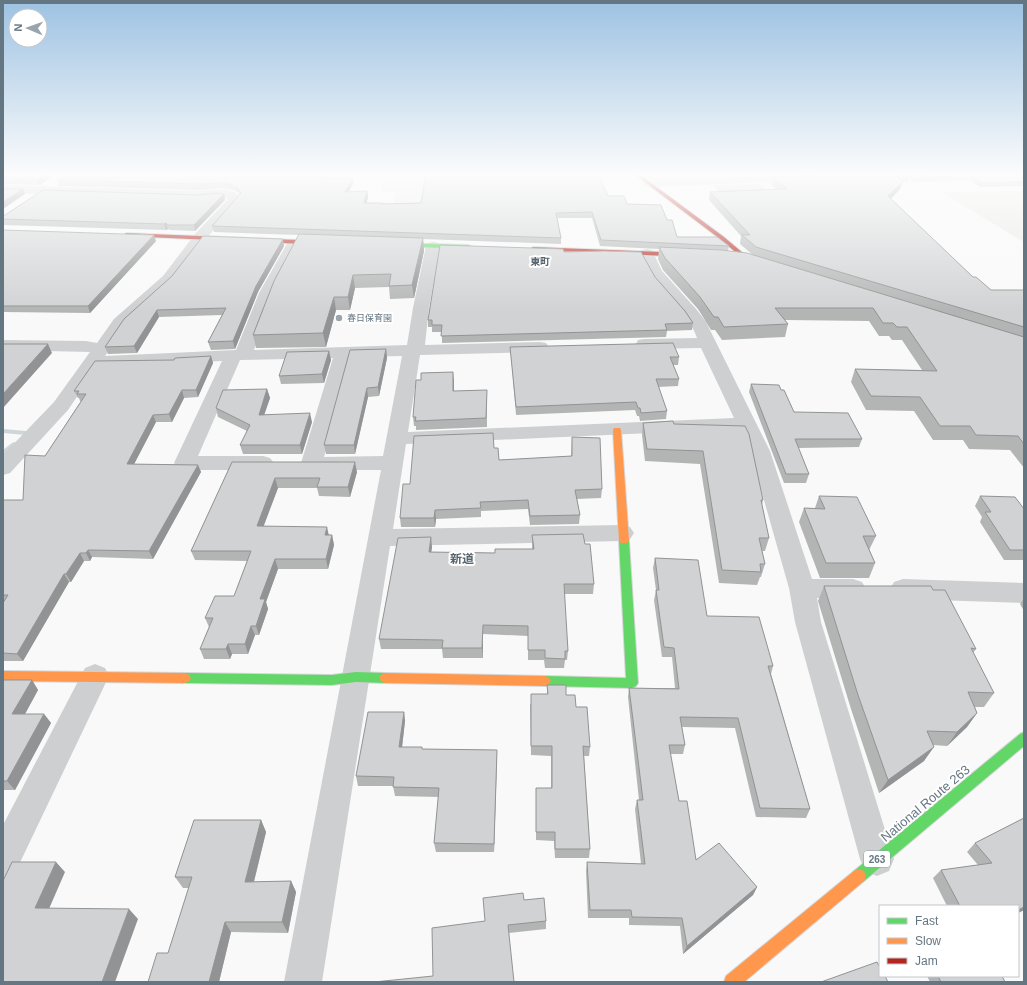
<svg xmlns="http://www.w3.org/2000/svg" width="1027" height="985" font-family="Helvetica,'Noto Sans JP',sans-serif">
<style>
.green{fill:#e8ebe6}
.water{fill:#ced6d9}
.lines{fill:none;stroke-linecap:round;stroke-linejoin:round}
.stream{fill:#ced6d9;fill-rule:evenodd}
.fast-casing{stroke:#d5d6d7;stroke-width:2}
.slow-casing{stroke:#d5d6d7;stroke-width:2}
.jam-casing{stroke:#d5d6d7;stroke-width:2}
.street{fill:#cecfd0;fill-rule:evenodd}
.fast{fill:#63d668;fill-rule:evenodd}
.slow{fill:#ff974d;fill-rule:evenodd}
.jam{fill:#b3261e;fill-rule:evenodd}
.wall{fill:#b3b5b5}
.shaded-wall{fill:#929394}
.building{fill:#d0d2d3;stroke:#929394}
.poi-dot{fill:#99a4ac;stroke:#fff;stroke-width:1.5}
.labels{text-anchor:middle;stroke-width:4;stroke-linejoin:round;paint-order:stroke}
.far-poi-label{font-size:9px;fill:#657683;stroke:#fff;text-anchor:start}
.far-neighbourhood-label{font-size:10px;font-weight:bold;fill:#57646e;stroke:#fff}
.shield{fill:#fff;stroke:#939fa8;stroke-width:1}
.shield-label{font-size:10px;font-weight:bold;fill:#657683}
.neighbourhood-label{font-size:12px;font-weight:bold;fill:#57646e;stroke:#fff}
.near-street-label{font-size:13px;fill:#657683;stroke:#fff}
</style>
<rect width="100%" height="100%" fill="#f9f9f9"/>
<path class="green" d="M424,179L422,192L441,191L440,207L393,208L396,192H381L384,180Z
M1024,191V242L941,192Z"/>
<path class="water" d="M760,184L769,193L721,194L713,185Z"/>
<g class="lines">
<path class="stream" d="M644,174H649L655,179L708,178L710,179L708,180L654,181Z
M3,429L26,431L29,433L26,435L3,433Z
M14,442L16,443L17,444L16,445L5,455L3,456V450L12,443Z"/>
<defs>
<path id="fast" d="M394,243L469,245L472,247L469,249L392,246V244Z
M624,538L627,539L629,541L638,683L636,686L632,688L545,686L541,684L539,681L541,678L545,676L626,678L619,541L621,539Z
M356,672L385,673L389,675L391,678L389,681L385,683L356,682L332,685L185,683L181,681L179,678L181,675L185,673L332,675Z
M1024,732V746L864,881L859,883L854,881L852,876L854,871L1020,734Z"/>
<path id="slow" d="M614,428H620L621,430L629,541L627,543H621L619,541L613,430Z
M3,671L185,673L189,675L191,678L189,681L185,683L3,681Z
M385,673L545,676L549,678L551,681L549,684L545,686L385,683L381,681L379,678L381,675Z
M859,869L864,871L866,876L864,881L744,982H724L726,976L854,871Z"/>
<path id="jam" d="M634,174H639L724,237L750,259V261H746L720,239Z
M126,233L325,241L328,243L325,245L124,236L123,235Z
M533,247L689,253L692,255L689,257L531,250L530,249Z"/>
</defs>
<use href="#fast" class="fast-casing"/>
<use href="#slow" class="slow-casing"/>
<use href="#jam" class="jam-casing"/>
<path class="street" d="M874,174H955L950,177L879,179L875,178L873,176Z
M803,175L807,176L809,178L807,180L648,187L644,186L642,184L644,182L648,181Z
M3,185L200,191C212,190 233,186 241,198L205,240L173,282L126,325L105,356L236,350L259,293L288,242L290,239H300L302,242L275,293L254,350L407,345L413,308L426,246L428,243L433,242L438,243L440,246L429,308L425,345L540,342L546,343L549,347L546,351L540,352L420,355L408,432L734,418L701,348L644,349L638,348L636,344L638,340L644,339L697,338C690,316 672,303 658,286C650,276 645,265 640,253L642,250L647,249L652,250L662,271L697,310L706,322L770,451L812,579H853L862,582L866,589L862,596L853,599L817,598L821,622L894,859L889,871L877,876L865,871L860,859L795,622L789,588L750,451L739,429L406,444L393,529L622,525L630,527L634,533L630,539L622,541L390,546L322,982H284L381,470H325C318,468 312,470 305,468L301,463L333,358L240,360L198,456H263L270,458L274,463L270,468L263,470H185L178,468L174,463L222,361L97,367L68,410L10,473L3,475V455L54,402L90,352L3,350V340L86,341L97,343L114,319L163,276L195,234L228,199L218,197L200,199L3,193ZM402,356L383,456L324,457L351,357Z
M903,579L1024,583V603L903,599L894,596L890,589L894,582Z
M95,664L105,668L109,676L15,873L3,878V825L85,668Z"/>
<use href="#fast" class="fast"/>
<use href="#slow" class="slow"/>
<use href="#jam" class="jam"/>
</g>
<path class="wall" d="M3,174H55L40,185L3,184Z
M64,174H325L323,178H353V183L349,192L367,191L368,197L366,203H383V204L421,203L608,196L627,204L667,220L677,237L729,246L728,251L753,255L740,244L741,236L709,200L710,192L776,189L771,184L773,177L842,174H910L908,180L906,182L902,183L900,189L891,199L973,277L991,290H1024V468L1010,450L969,449L963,440H933L914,411L866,410L851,382L855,369L922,370L902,340H892L889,336H879L869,321L785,320L788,324L785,337L722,340L715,330H711L698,309L663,270L658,259L659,249L600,246L592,218H557L561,238V244L423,239L424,251L414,298L390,299L389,287L355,288L350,310H336L326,347L256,348L253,335L299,235L214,232L212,226L240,195L239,193L234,190L222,188L200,190L59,186L57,180Z
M1024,174V186L980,187L969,180L912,182L910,180L911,176Z
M224,194L225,200L195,231L170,230L168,229L166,230L3,225V216L198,195Z
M3,230L156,241L90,313L3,312Z
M284,246L258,292L235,349L211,350L208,342L222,315L159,317L137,353L108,354L105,347L172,276Z
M564,252L655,277L693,323L692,330L667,331L666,337L442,343V332H432V327H428V320Z
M510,347L679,357L678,365H673L679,379L678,386L658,387L667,411L666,419L640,421L639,416H637L635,410L516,415L511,355Z
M386,349L387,358L379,396L368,397L355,454H326L324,445Z
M329,351L331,360L324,383L281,384L279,376Z
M211,356L213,363L198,397L184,398L172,422H156L134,464L198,465L201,472L153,559L92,557L90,561H84L71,582H69L23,661H3V500H23L45,456L81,401H80L79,398H78L74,391L174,360Z
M454,381V391L487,399V427L416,430V426H414L413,417Z
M751,384L781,390L794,412L862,439L859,447L798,448L809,474L806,483H784L749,392Z
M267,389L270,398L264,415L312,422L302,454H243L240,445L247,431L218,417L216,408Z
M643,423L674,424L763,500L762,505L769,538L765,551H762L765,564L761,577H760L757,585L719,583L700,464L645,461L642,435Z
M572,437L602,489L601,498L577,499L580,515L579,524L530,525L528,509L481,511V517L436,519L435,527H401L400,518L410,484L494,448L499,460L571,456Z
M232,462L357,472L350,497L319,496L317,488H278L263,526L332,535L334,545L328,569H278L266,602L268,609L259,635H255L248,654H232L230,659H204L200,649L209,627L205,618L234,596L247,561L195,560L191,551Z
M819,496L876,536L869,550L875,563L869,578H820L799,522L804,508H815Z
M980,496L1024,509V560H1004L980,522L982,517L975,506Z
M532,535L585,544L594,584L593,594H564L568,651L567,660H565L564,668H545L544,660H528V636L483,634V658H443L442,649H381L379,639L432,547L431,552L495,553L532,549Z
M655,558L707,616L773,666L771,674L810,809L806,818L756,817L735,728L682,727L685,745L683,754H670L679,801L696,860L757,887L753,895L683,954L680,926L629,925V918H588L586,871L587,862L641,864L635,809L637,800H639L628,697L629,688H675L672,657H662L654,600L656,590L653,568Z
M824,586L933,590L976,649L973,653L994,693L984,707H975L977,713L967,727L947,746L933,745L924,761L879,793L851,709L818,601Z
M1024,598V611L1020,604Z
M32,680L38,690L25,714H44L51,723L15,790H3V682Z
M547,685L566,695L576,707L590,747L589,756H584L590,849L589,858H555L554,841L536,840V788H551V756L531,755L530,704L547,694Z
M404,712L405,721L402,747H422V749L497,750L494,852H436L434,843L439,797L395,796L393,786H358L356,776Z
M1024,818V910L1018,913V906H947L933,878L941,870L978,865L967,852L975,843Z
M261,820L266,832L254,882L291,881L296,892L288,933L231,932L219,982H148L168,953L189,888H183L175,877Z
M524,900L546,921V929L509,933L433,976L485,921Z
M927,976H1002L1005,982H930Z"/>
<path class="shaded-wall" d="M46,174H55L40,185L37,180Z
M321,174H325L320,183L319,178Z
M910,174L908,180L906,182L908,175Z
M353,178V183L346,197L345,192Z
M903,181L900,189L886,204L888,196Z
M23,189L25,194L3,209V202Z
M367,191L368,197L365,209L364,203Z
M224,194L225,200L195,231L194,225Z
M166,223L168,229L166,230L164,224Z
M154,235L156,241L90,313L88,306Z
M423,238L424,251L414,298L412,285Z
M283,239L284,246L258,292L235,349L233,341L256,286Z
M353,275L355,288L350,310L348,297Z
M334,297L336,310L326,347L323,333Z
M157,310L159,317L137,353L134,346Z
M48,344L52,353L3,408V394Z
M386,349L387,358L379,396L378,387Z
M329,351L331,360L324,383L322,374Z
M211,356L213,363L198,397L196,390Z
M453,372L454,381V400L453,391Z
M367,388L368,397L355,454L354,445Z
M267,389L270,398L261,424L259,415Z
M182,390L184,398L172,422L169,414Z
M310,413L312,422L302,454L300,445Z
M153,415L156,422L130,472L127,464Z
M355,462L357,472L350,497L348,487Z
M198,465L201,472L153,559L149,551Z
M275,478L278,488L260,536L257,526Z
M435,510L436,519L435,527L434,518Z
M327,527L329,536L325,535Z
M332,535L334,545L328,569L326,559Z
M431,537L432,547L430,562L429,552Z
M88,550L92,557L90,561L86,553Z
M80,553L84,561L71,582L66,574Z
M275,559L278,569L266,602L268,609L259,635L256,626L260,599Z
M64,574L69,582L23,661L17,654Z
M483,625V658L482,648Z
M251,626L255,635L248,654L245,644Z
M228,644L232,654L230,659L226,649Z
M32,680L38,690L20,723L12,714Z
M404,712L405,721L401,756L399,747Z
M977,713L967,727L947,746L957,732Z
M44,714L51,723L15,790L7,781Z
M934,747L924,761L879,793L888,780Z
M497,750V759L494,852V844Z
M261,820L266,832L251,893L245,882Z
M56,862L65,872L45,918L35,908Z
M291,881L296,892L288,933L282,922Z
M757,887L753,895L683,954L687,946Z
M1024,907V910L1018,913V910Z
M129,909L138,919L115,982H102Z
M225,922L231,932L219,982H209Z"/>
<path class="building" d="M3,174H46L37,180L3,179Z
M64,174H321L319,178H353L345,192L367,191L364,203H383L382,204L421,203L426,174H598L608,196H624L627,204L661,205L667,220H672L677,237H717L729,246L601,240L592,212L556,213L561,238L212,226L241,193L237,188L232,185L221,183L198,184L57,180Z
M842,174H909L894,175L903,181L888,196L973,277H976L991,290H1024V327L756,247L742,235H750L710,192L787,189L773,177Z
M952,174H1024V182L981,183L971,176L914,178L911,176Z
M3,189H23L3,202Z
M43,190L198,195L217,193L224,194L194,225H168L166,223L164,224L3,219V216L5,215Z
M3,230L154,235L88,306H3Z
M299,234L423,238L412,285L389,286L391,274L353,275L348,297H334L323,333L253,335L274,281Z
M203,236L283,239L256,286L233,341L208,342L226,308L157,310L134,346L105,347L124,319L172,276Z
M440,245L563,249L564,252L604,251L641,252L655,277L685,311L693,323L665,324L667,330L441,336L442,325H432V320H428Z
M659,247L721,250L747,253L1024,337V444L1018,436L976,435L970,426H940L920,397L871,396L855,369L937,371L907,327H897L893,323H883L873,308H775L788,324L724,327L718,317H714L700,297L665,258Z
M673,343L679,357H670L679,379H656L667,411L641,413L640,408H638L636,402L516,407L510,347Z
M3,344H48L3,394Z
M386,349L378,387L367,388L354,445H324L350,350Z
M329,351L322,374L279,376L287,352Z
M211,356L196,390H182L169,414L153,415L127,464L198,465L149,551L88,550L86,553H80L66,574H64L17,654L3,653V603L8,595H3V500H23L25,455L45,456L86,394H77L79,391H74L95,361L174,360L175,358Z
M453,372V391L487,390L486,418L415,421L416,417H413L416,380H421V373Z
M751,384L779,385L781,390H784L794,412L848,413L862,439H795L809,474H786Z
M267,389L259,415L310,413L300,445H240L250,425L216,408L223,390Z
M673,421L674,424L745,426L749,434L763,500H761L769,538H759L765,564H760L761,572L722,570L703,451L647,449L643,423Z
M493,433L494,448H498L499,460L572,456V437L600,438L602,489L575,490L580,515L530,516L528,500L480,502L481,508L435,510L434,518H400L403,484H410L414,436Z
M232,462H355L348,487H317L320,478H275L257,526L327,527L325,535H332L326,559H275L260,599H265L256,626H251L245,644H228L226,649H200L213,618H205L215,596H234L251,551H191Z
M819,496L857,497L876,536H863L875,563H826L804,508L825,509Z
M980,496L1015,497L1024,509V550H1010L985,512H991Z
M583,534L585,544H590L594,584H564L568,651H565V659L545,658V650H528V626L483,625L482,648H442L443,640L379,639L398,538L431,537L429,552L495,553V549H534L532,535Z
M655,558L698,560L707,616L759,617L773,666H768L810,809L760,808L738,718L680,717L685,745H669L679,801H687L696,860L719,843L757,887L687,946L682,918L632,917L631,910H590L587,862L645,864L637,800H643L629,688L679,689L674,648L664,647L656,590H659Z
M824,586H931L933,590H945L976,649L971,648L994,693L968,692L977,713L957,732L927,731L934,747L888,780L858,695Z
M4,680H32L12,714H44L7,781H3V682Z
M547,685H566V695H575L576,707H587L590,747L583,746L590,849H555V832H536V788H552V746H531V694H548Z
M368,712H404L399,747H422V749L497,750L494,844L434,843L439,788L393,787L394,777L356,776Z
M1024,818V907L1018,910V906H960L941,870L992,863L975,843Z
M194,820H261L245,882L291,881L282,922H225L209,982H148L157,953H168L192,877H175Z
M12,862H56L35,908L129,909L102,982H3V881Z
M523,893L524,900L544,898L546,921L508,925L514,982H374L433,976L432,928L485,921L483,898Z
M877,962L880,968V976H885L888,982H821Z
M938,976H1002L1005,982H941Z"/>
<linearGradient id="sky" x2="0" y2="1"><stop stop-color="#9dc2e2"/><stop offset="0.56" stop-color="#fcfcfc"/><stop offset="1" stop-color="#fcfcfc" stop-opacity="0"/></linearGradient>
<rect width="1027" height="312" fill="url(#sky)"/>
<circle class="poi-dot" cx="339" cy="318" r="4"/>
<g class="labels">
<g class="far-poi-label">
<text x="347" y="321">春日保育園</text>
</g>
<g class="far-neighbourhood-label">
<text x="540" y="265">東町</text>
</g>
<rect class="shield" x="864" y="851" width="26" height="16" rx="3"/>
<g class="shield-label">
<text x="877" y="863">263</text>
</g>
<g class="neighbourhood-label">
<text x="462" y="563">新道</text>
</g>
<g class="near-street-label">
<text transform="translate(925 803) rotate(-40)" y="5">National Route 263</text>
</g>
</g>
<rect width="1027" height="985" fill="none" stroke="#657683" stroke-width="8"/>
<rect x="879" y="905" width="140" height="72" fill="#ffffff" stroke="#c1c8cd"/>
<rect x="887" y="918" width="20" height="6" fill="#63d668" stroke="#c1c8cd"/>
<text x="915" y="925" font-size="12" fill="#657683">Fast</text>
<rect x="887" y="938" width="20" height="6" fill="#ff974d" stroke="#c1c8cd"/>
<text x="915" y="945" font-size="12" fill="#657683">Slow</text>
<rect x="887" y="958" width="20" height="6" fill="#b3261e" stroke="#c1c8cd"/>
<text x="915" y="965" font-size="12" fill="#657683">Jam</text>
<g transform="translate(28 28) rotate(272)"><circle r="19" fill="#ffffff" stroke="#c1c8cd"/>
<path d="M0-3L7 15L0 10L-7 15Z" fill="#99a4ac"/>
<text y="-6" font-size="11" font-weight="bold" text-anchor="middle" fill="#657683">N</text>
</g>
</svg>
